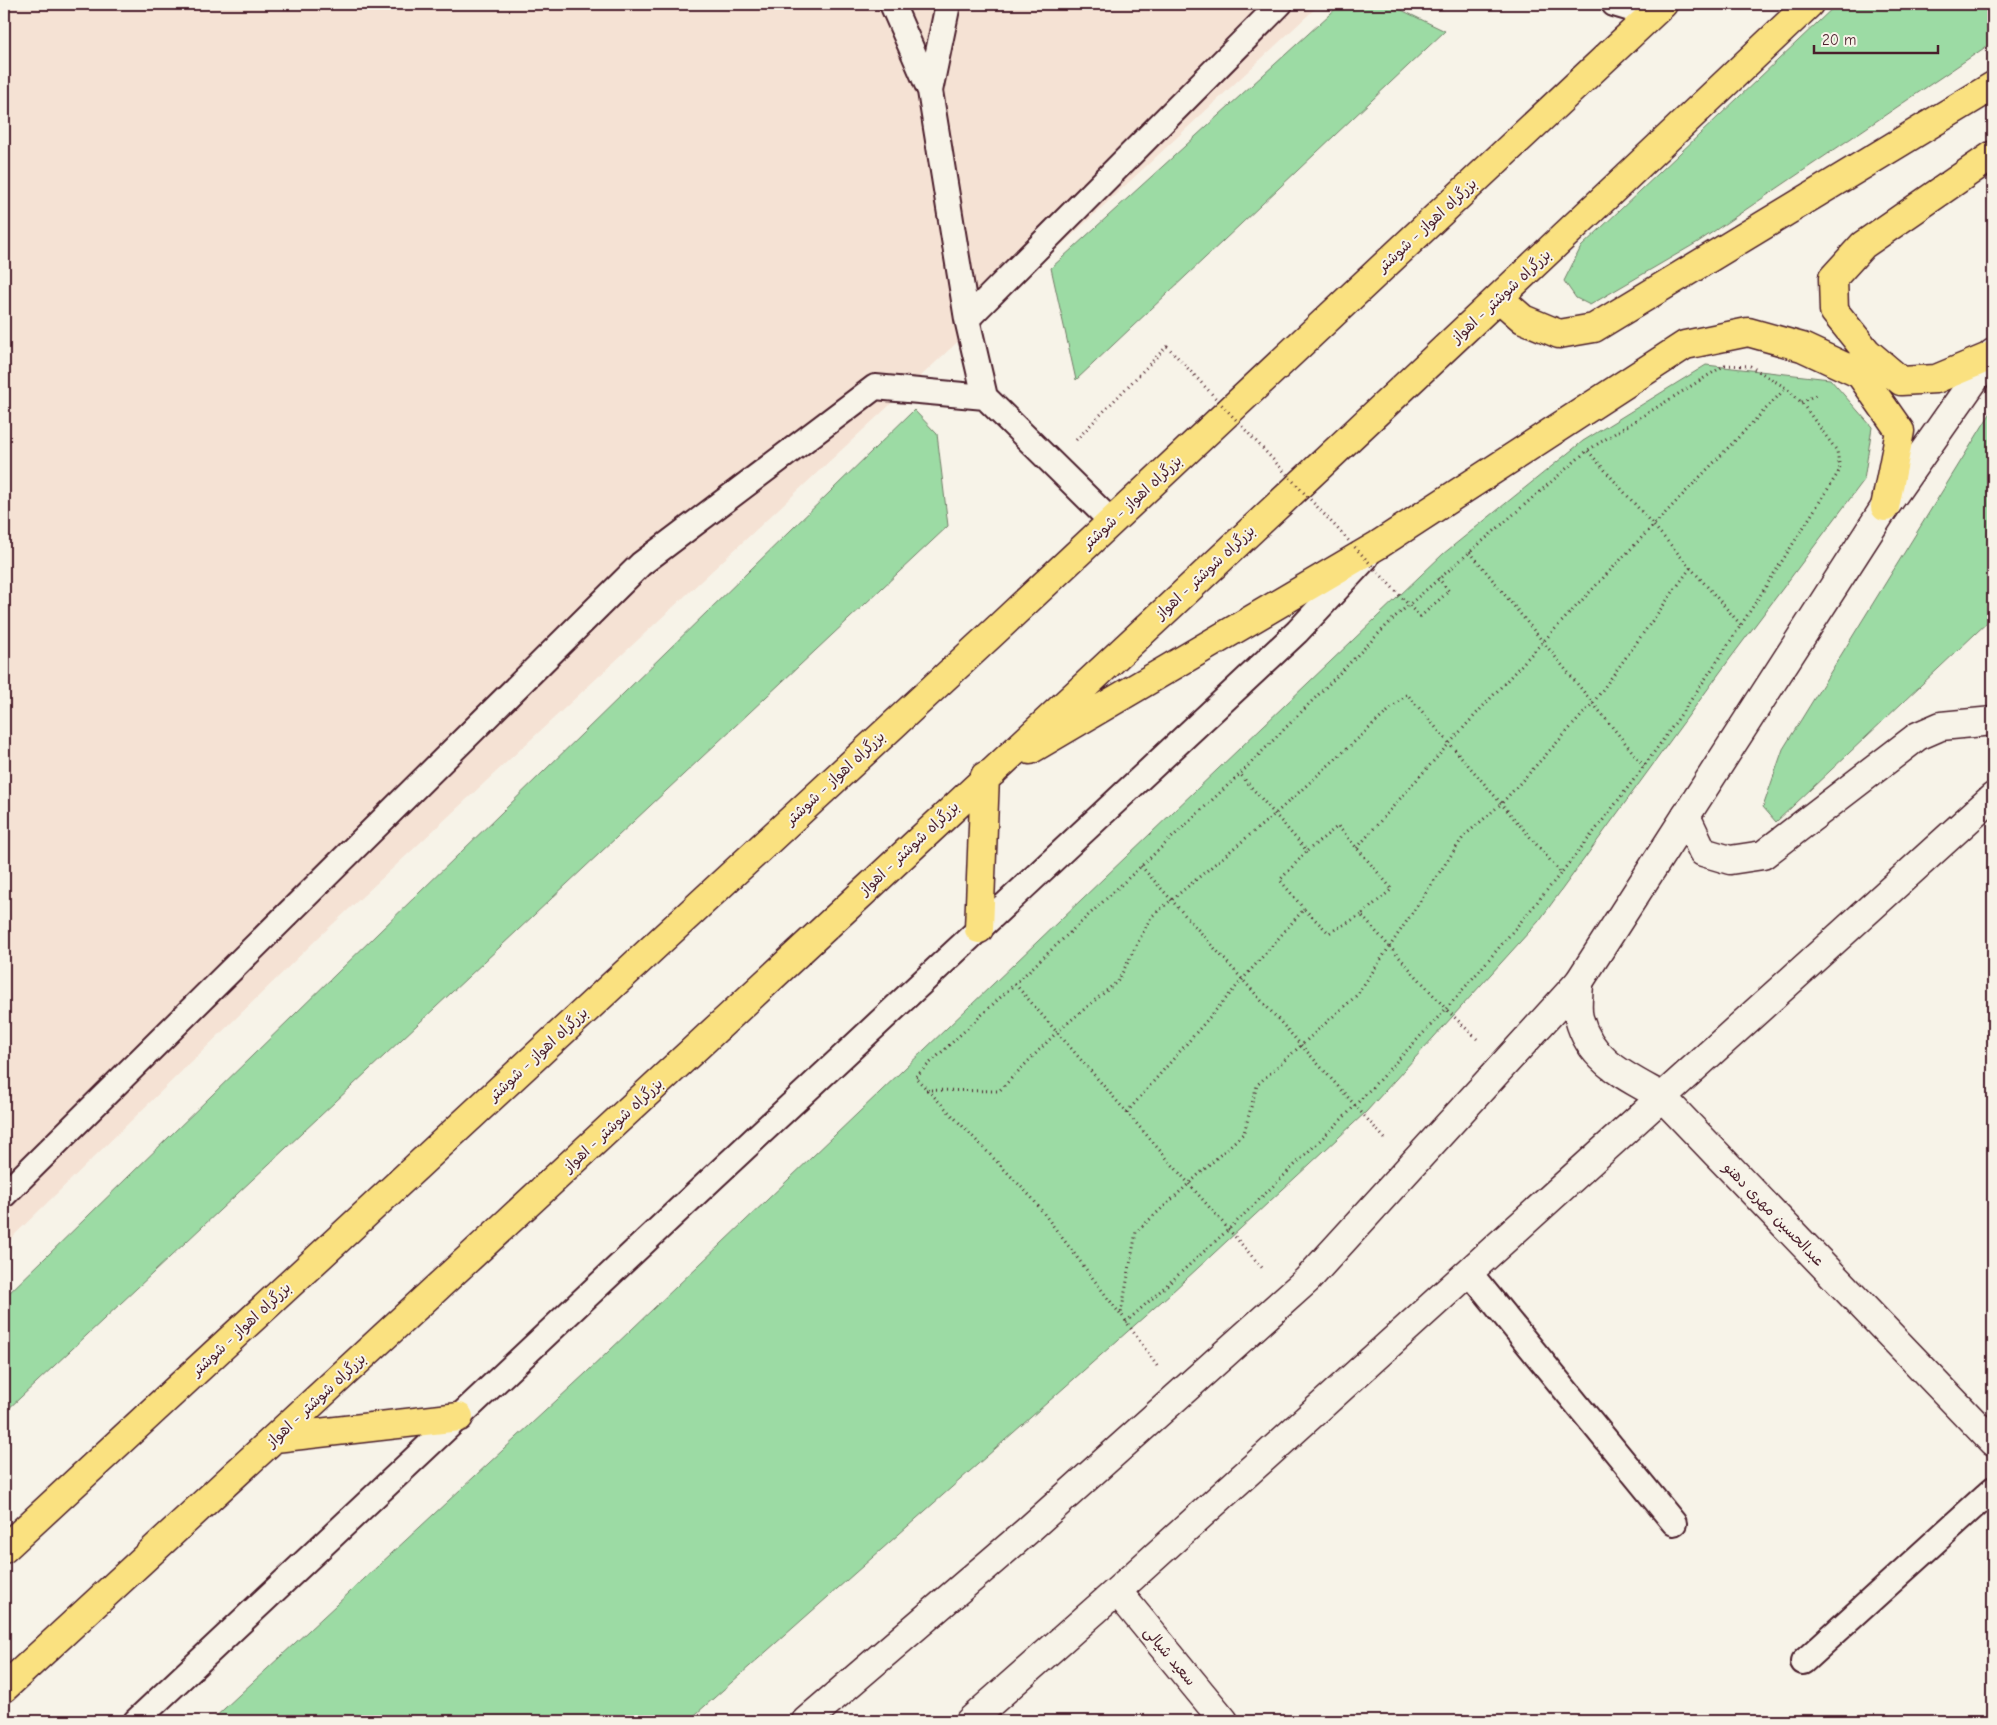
<svg xmlns="http://www.w3.org/2000/svg" width="1997" height="1725" font-family="'Comic Neue','Playpen Sans Arabic',sans-serif">
<style>
.built{fill:#f5e2d4}
.green{fill:#9cdba4;stroke:#737d68}
.lines{fill:none;stroke-linecap:round;stroke-linejoin:round}
.service-casing{stroke:#4a1f2b;stroke-width:28}
.minor-casing{stroke:#4a1f2b;stroke-width:31}
.tertiary-casing{stroke:#4a1f2b;stroke-width:31}
.trunk-casing{stroke:#4a1f2b;stroke-width:31}
.path{stroke:#4a1f2b;stroke-width:3;stroke-dasharray:1 4;stroke-linecap:butt}
.service{stroke:#f7f3e8;stroke-width:24}
.minor{stroke:#f7f3e8;stroke-width:28}
.tertiary{stroke:#f7f3e8;stroke-width:28}
.trunk{stroke:#fae180;stroke-width:28}
.path-bridge{stroke:#4a1f2b;stroke-width:3;stroke-dasharray:1 4;stroke-linecap:butt}
.labels{text-anchor:middle;stroke-width:4;stroke-linejoin:round;paint-order:stroke}
.street-label{font-size:15px;fill:#4a1f2b;stroke:#f7f3e8}
</style>
<rect width="100%" height="100%" fill="#f7f3e8"/>
<filter id="ink" filterUnits="userSpaceOnUse"><feTurbulence type="fractalNoise" baseFrequency=".02" numOctaves="2"/><feDisplacementMap in="SourceGraphic" scale="10" xChannelSelector="R" yChannelSelector="G"/><feConvolveMatrix kernelMatrix="1 2 1 2 8 2 1 2 1" color-interpolation-filters="sRGB"/></filter>
<g filter="url(#ink)">
<path class="built" d="M4,4H1320L319,937L4,1245Z"/>
<path class="green" d="M1341,4H1389L1445,31L1076,380L1051,268Z
M1837,4H1993V42L1698,242L1590,305L1576,298L1564,281L1581,247Z
M1706,365L1830,379L1872,427L1864,480L1729,660L1539,921L1366,1112L1171,1293L688,1721H211L586,1373L1443,554L1583,441Z
M1993,409V617L1776,822L1763,807L1783,749Z
M914,410L937,434L948,526L4,1413V1298Z"/>
<g class="lines">
<defs>
<path id="service" d="M892,4L930,91L967,319L985,397
M1614,4L1651,15
M930,91L948,4
M967,319L1280,4
M4,1195L641,564L875,387L985,397L1111,521
M1469,1272L1674,1523
M1803,1662L1993,1489
M136,1721L671,1217L1297,632L1366,558"/>
<path id="minor" d="M1686,816L1703,852L1730,860L1763,855L1918,736L1941,726L1993,721
M1579,982C1579,993 1576,1007 1579,1018C1590,1061 1625,1076 1661,1096L1993,1442
M1117,1591L1224,1721
M970,1721L1117,1591L1993,797"/>
<path id="tertiary" d="M806,1721L1026,1532L1307,1280L1579,982L1885,507L1993,353"/>
<path id="trunk" d="M1499,298L1523,319L1559,334L1594,328L1993,86
M1991,356L1936,379L1901,381L1867,352L1834,311L1833,278L1863,245L1993,155
M1030,750L1378,545L1685,345L1748,332L1802,347L1860,374L1900,431L1885,507
M979,929L985,776L993,772
M275,1438L459,1417
M4,1549L996,630L1663,4
M4,1688C608,1130 1213,571 1809,4"/>
</defs>
<use href="#service" class="service-casing"/>
<use href="#minor" class="minor-casing"/>
<use href="#tertiary" class="tertiary-casing"/>
<use href="#trunk" class="trunk-casing"/>
<path class="path" d="M1725,365L1750,366L1786,388L1801,402L1837,451L1840,470C1776,570 1714,671 1644,766C1582,850 1515,930 1446,1009L1361,915L1392,889L1338,826L1307,851L1240,774L1396,616L1588,450Z
M1801,402L1818,394
M1076,440L1167,346
M1588,451L1741,625
M1470,552L1644,766
M1420,617L1449,591L1438,578
M1357,848C1494,689 1640,539 1786,388
M1141,866L1386,1140
M1304,909L1280,880L1307,851
M1015,984L1264,1270
M926,1090L999,1091L1057,1032L1118,981L1151,917L1275,814L1407,694L1561,873
M1127,1112L1304,909L1329,933L1361,915
M1120,1314L1032,1198L915,1077L1240,774
M1126,1322L1229,1229L1346,1115L1446,1009L1478,1040
M1157,1366L1121,1314L1136,1232L1244,1133L1257,1085L1357,995L1464,836L1501,804L1593,703L1691,567"/>
<use href="#service" class="service"/>
<use href="#minor" class="minor"/>
<use href="#tertiary" class="tertiary"/>
<use href="#trunk" class="trunk"/>
<path class="path-bridge" d="M1167,346L1420,617"/>
</g>
</g>
<g class="labels">
<g class="street-label">
<text transform="translate(1427 225) rotate(-43)" y="5">بزرگراه اهواز - شوشتر</text>
<text transform="translate(1501 296) rotate(-43)" y="5">بزرگراه شوشتر - اهواز</text>
<text transform="translate(1132 502) rotate(-43)" y="5">بزرگراه اهواز - شوشتر</text>
<text transform="translate(1205 572) rotate(-43)" y="5">بزرگراه شوشتر - اهواز</text>
<text transform="translate(835 778) rotate(-43)" y="5">بزرگراه اهواز - شوشتر</text>
<text transform="translate(909 848) rotate(-43)" y="5">بزرگراه شوشتر - اهواز</text>
<text transform="translate(538 1054) rotate(-43)" y="5">بزرگراه اهواز - شوشتر</text>
<text transform="translate(613 1125) rotate(-43)" y="5">بزرگراه شوشتر - اهواز</text>
<text transform="translate(1774 1214) rotate(46)" y="5">عبدالحسین مهری دهنو</text>
<text transform="translate(241 1329) rotate(-43)" y="5">بزرگراه اهواز - شوشتر</text>
<text transform="translate(316 1400) rotate(-43)" y="5">بزرگراه شوشتر - اهواز</text>
<text transform="translate(1170 1656) rotate(50)" y="5">سعید شیالی</text>
</g>
</g>
<rect width="1997" height="1725" fill="none" stroke="#f7f3e8" stroke-width="20"/>
<rect x="10" y="10" width="1977" height="1705" fill="none" stroke="#4a1f2b" stroke-width="2" filter="url(#ink)"/>
<path d="M1814 45v8h124v-8" fill="none" stroke="#4a1f2b" stroke-width="2.5"/>
<text x="1822" y="45" font-size="15" fill="#4a1f2b" stroke="#f7f3e8" stroke-width="4" paint-order="stroke">20 m</text>
</svg>
